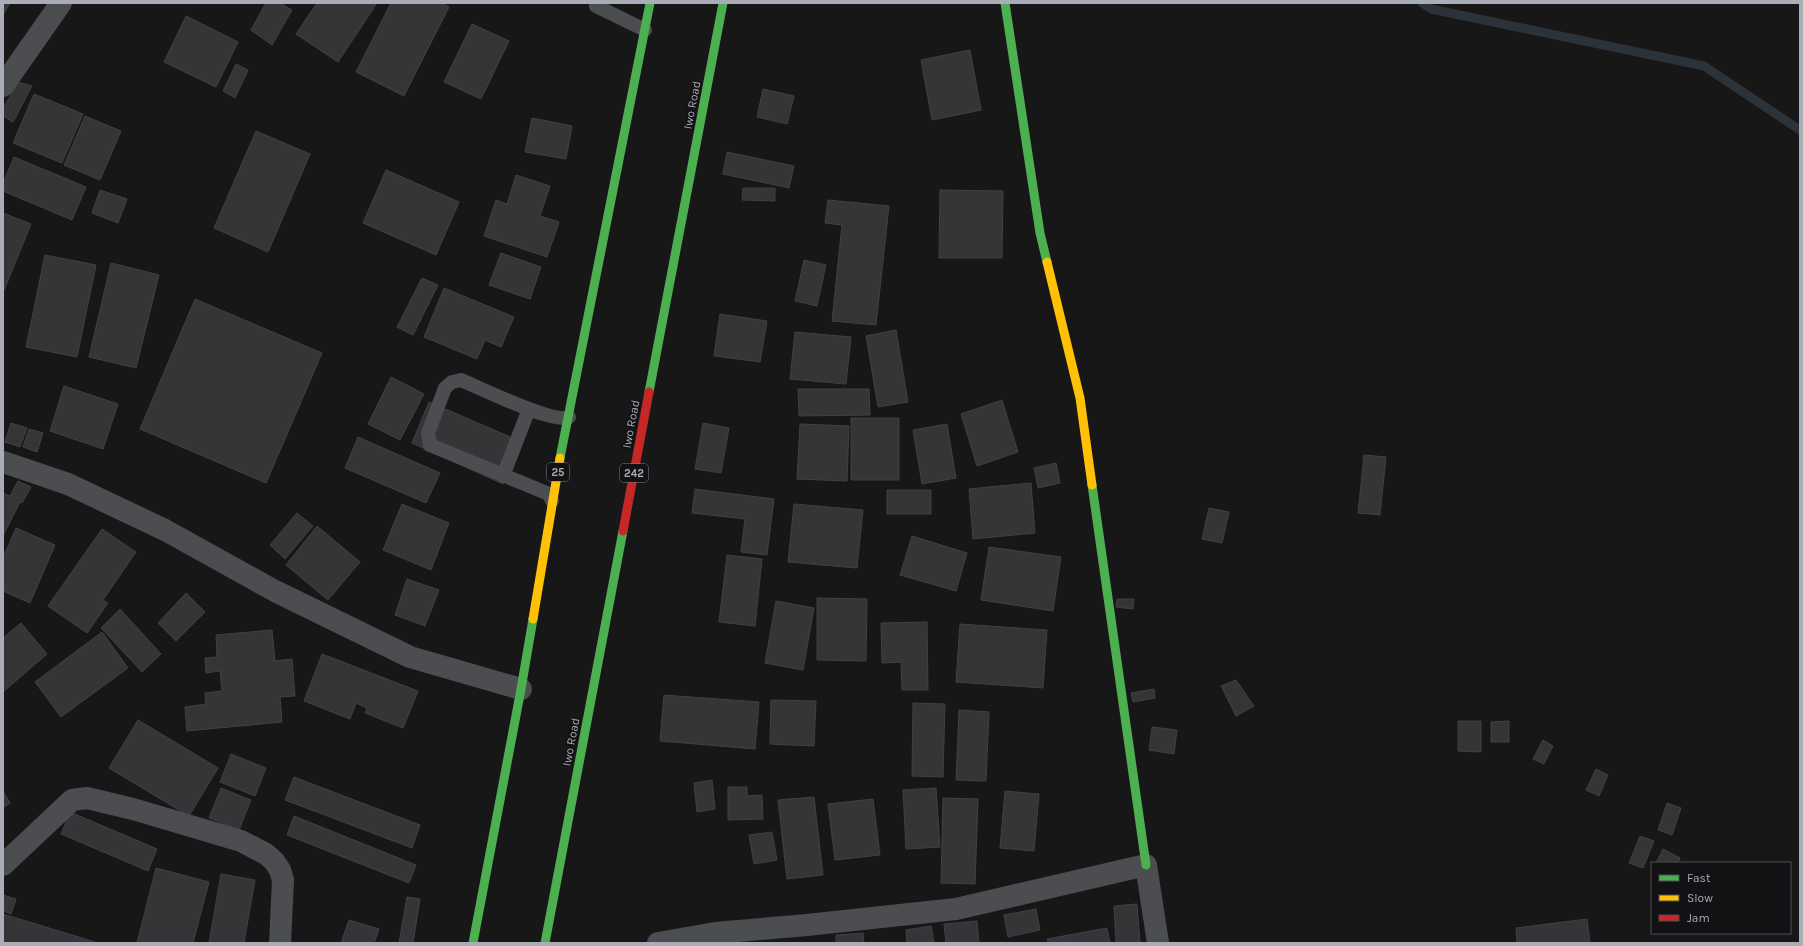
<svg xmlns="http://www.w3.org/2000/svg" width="1803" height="946" font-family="Karla,sans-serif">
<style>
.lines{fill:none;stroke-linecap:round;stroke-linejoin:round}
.stream{stroke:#2b3239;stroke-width:9}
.building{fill:#353537;stroke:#404143}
.lane{stroke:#4c4d50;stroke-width:14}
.street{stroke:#4c4d50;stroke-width:22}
.fast{stroke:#4caf50;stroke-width:9}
.slow{stroke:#ffc107;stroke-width:9}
.jam{stroke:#c62828;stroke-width:9}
.labels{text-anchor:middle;stroke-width:3.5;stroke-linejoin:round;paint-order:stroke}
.shield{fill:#121113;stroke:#7c7e86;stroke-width:1}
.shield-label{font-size:11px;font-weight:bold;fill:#a9adb7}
.street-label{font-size:12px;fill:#a9adb7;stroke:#121113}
</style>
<rect width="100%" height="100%" fill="#171717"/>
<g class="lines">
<path class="stream" d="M1422,3L1431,9L1704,66L1800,130"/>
</g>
<path class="building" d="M3,3H10L3,15Z
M266,3H280L292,10L272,45L251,30Z
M317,3H377L338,62L296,34Z
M391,3H441L449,7L404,96L356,72Z
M186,16L238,42L216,87L164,62Z
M472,24L509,41L481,99L444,82Z
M970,50L981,110L932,120L921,60Z
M236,64L248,70L235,98L223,91Z
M18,82L32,86L13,122L3,116V109Z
M763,89L794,96L787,124L757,117Z
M34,94L83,114L62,163L13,143Z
M85,116L121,131L100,180L64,165Z
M532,118L572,126L566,159L525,152Z
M256,131L310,154L268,252L214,228Z
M727,152L794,166L789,188L723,174Z
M14,157L86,187L72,220L3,191V183Z
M386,170L459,202L436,255L363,223Z
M516,175L550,186L540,216L559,222L547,257L484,236L496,200L507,204Z
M743,188H775V201L742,200Z
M100,190L127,199L118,223L92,213Z
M940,190L1003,191L1002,258H939Z
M828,200L889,206L876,325L832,321L842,225L825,223Z
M3,213L31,224L3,293Z
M501,253L541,267L530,299L489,285Z
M45,255L96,265L77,357L26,347Z
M804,260L826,265L817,306L795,301Z
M111,263L159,275L136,368L89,357Z
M422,278L438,285L413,335L397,327Z
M444,288L514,317L501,347L485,340L477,359L424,337Z
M195,299L322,353L266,483L140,429Z
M720,314L767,321L760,362L714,356Z
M896,330L908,402L878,407L866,336Z
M795,332L851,337L846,384L790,379Z
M391,377L424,394L400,440L368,424Z
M64,386L118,404L103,449L50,431Z
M798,389H869L870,415L799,416Z
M1002,400L1018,452L977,466L961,414Z
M429,402L522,442L503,484L412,443Z
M851,418H899V480H851Z
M11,423L27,428L20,447L5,442Z
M703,423L729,428L721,473L695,469Z
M800,424L849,426L847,481L797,479Z
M947,424L956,478L922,484L913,430Z
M29,429L43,433L37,452L23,447Z
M358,437L440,473L426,503L345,468Z
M1364,455L1386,457L1380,515L1358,513Z
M1056,463L1060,483L1038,488L1034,468Z
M18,481L31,487L22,503L20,502L3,536V493L10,496Z
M1031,483L1035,533L973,539L969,489Z
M695,489L774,499L767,555L741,552L745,519L692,513Z
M887,490H931V514H887Z
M402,504L449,523L431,570L383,550Z
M794,504L863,510L857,568L788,562Z
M1209,508L1229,512L1222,543L1202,539Z
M297,513L313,526L285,559L270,545Z
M317,526L360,562L328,600L286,565Z
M16,528L55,545L30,603L3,591V558Z
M102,529L136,552L103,600L108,603L87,633L48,606Z
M912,536L967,553L956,591L900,575Z
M989,547L1061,557L1053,611L981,600Z
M727,555L762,559L755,626L719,622Z
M407,579L439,590L425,626L395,615Z
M186,593L205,612L176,641L158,623Z
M817,598L867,599L866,661L817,660Z
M1117,599H1134L1133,609L1116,607Z
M776,601L814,608L803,670L765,663Z
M120,609L161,654L142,672L101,628Z
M927,622L928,690H902L901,662L882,663L881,623Z
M21,623L47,654L3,692V638Z
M960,624L1047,630L1043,688L956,682Z
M272,630L275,661L292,659L295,696L280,697L282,722L187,731L185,707L206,704L205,693L222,691L220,671L206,673L205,658L217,657L216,635Z
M102,632L128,668L61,717L35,682Z
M322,654L418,691L403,728L365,713L367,708L356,703L350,719L304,701Z
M1236,680L1254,706L1236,716L1221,686Z
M1154,689L1155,698L1133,702L1131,693Z
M664,695L759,702L755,749L660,741Z
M771,700L816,701L814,746L770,744Z
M913,703L945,704L943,777L912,776Z
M959,710L989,712L986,781L956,780Z
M138,720L218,768L189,816L109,768Z
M1458,721H1481V752L1458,751Z
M1509,721V742H1491V722Z
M1152,727L1177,730L1174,754L1149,750Z
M1543,740L1553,746L1544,764L1533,759Z
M231,754L266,768L255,796L220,782Z
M1596,769L1608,775L1599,796L1586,790Z
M294,777L420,825L412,848L285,800Z
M712,780L715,809L697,812L694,783Z
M728,787H747V796L762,795L763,819L728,820Z
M221,788L251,800L239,830L209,818Z
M936,788L940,847L906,849L903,790Z
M3,791L10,803L3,808Z
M1005,791L1039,794L1034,851L1000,848Z
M814,797L823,875L787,879L778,800Z
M943,798L978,799L975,884L941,883Z
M873,799L880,855L835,860L828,804Z
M1667,803L1681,808L1672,835L1658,830Z
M70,812L157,849L148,871L61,834Z
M294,816L416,865L409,883L287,835Z
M772,832L777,860L754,864L749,835Z
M1640,836L1654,841L1643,868L1629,863Z
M1663,849L1680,858L1678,863H1656Z
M156,868L209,882L193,943H137Z
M221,874L255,880L244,943H209Z
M3,895L16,899L11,914L3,911Z
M407,897L420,899L413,943H399Z
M1137,904L1140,943H1116L1114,906Z
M1036,909L1040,930L1008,937L1004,915Z
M3,914L95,942L94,943H3Z
M1587,919L1590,943H1517L1516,928Z
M349,920L379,929L374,943H341Z
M977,921L979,943H946L944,924Z
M931,926L934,943H907L906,930Z
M1107,928L1110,943H1048L1047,939Z
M863,933L864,943H836V935Z"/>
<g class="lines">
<path class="lane" d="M597,3L596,6L645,30
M503,476L529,409
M552,501L549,494L430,445L428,433L445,388L452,382L461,380C480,388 553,424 569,417"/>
<path class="street" d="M3,86L61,3
M3,462L68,484L165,530L275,591L410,657L521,689
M3,865L72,800L87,798L133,809L241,841L266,854L274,861L280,870L283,880L280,943
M658,943L715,933L807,925L956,909L1146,865L1158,943"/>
<path class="fast" d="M1005,3L1040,233L1047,262
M649,392L723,3
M560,458L650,3
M1092,485L1146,865
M473,943L521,689L533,619
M545,943L623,531"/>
<path class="slow" d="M1047,262L1080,398L1092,485
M533,619L560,458"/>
<path class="jam" d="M623,531L649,392"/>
</g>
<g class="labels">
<g class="shield">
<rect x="547" y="463" width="22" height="18" rx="3"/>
<rect x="620" y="464" width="28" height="18" rx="3"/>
</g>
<g class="shield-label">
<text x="558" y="476">25</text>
<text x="634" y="477">242</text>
</g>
<g class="street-label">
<text transform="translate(692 105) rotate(-79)" y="4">Iwo Road</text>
<text transform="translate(631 424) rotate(-79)" y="4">Iwo Road</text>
<text transform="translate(571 742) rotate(-79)" y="4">Iwo Road</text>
</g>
</g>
<rect width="1803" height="946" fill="none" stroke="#a9adb7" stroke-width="8"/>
<rect x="1651" y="862" width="140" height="72" fill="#121113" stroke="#4e4f55"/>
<rect x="1659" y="875" width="20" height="6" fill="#4caf50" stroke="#4e4f55"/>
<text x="1687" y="882" font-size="12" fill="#a9adb7">Fast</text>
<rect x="1659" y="895" width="20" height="6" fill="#ffc107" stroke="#4e4f55"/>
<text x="1687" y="902" font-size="12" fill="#a9adb7">Slow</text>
<rect x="1659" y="915" width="20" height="6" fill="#c62828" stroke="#4e4f55"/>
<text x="1687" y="922" font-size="12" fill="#a9adb7">Jam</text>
</svg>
